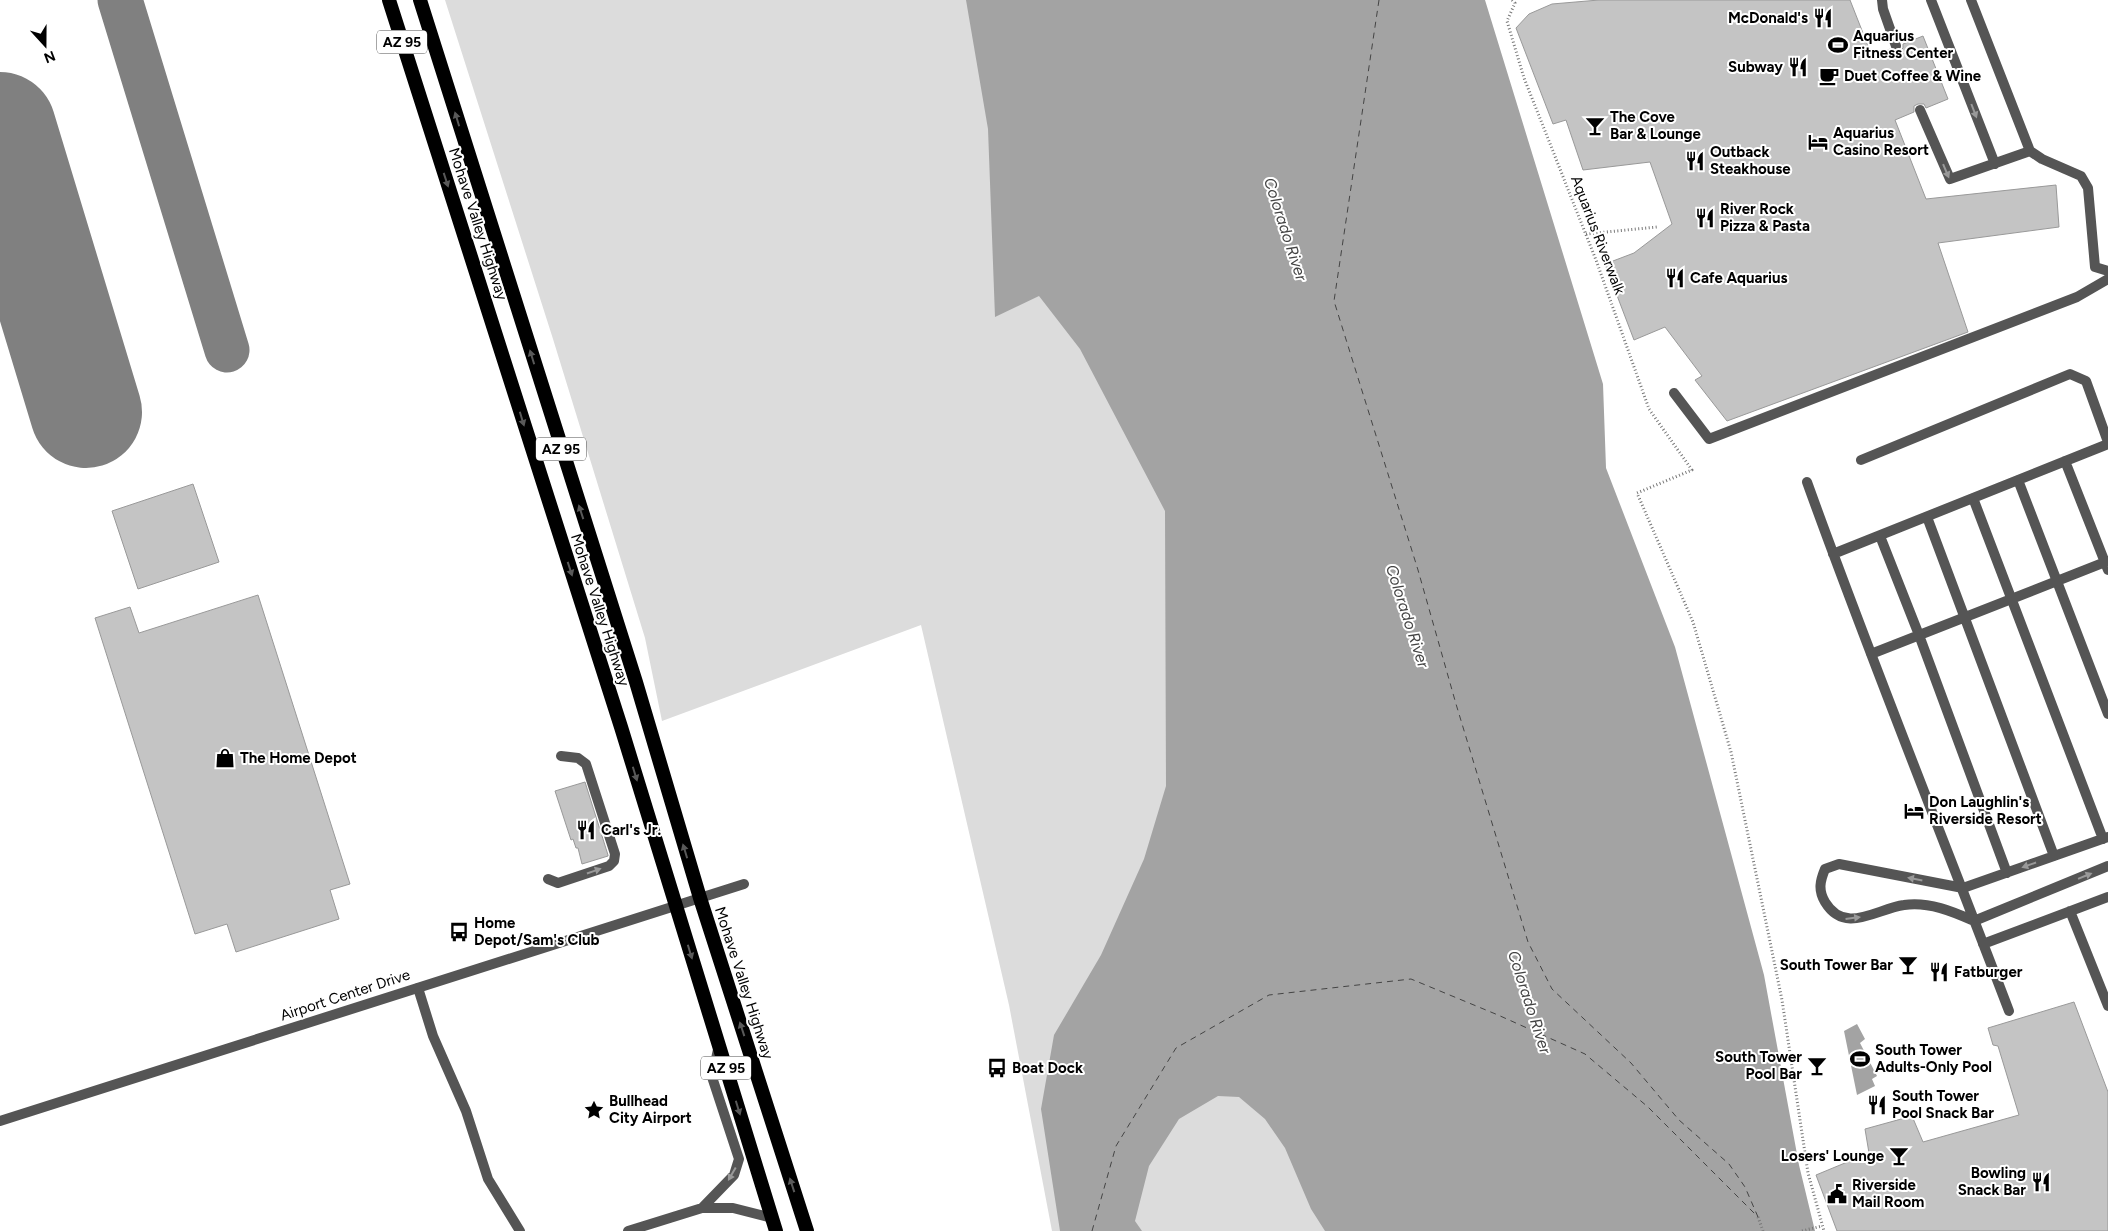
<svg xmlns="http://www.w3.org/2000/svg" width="2108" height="1231" font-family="Figtree,sans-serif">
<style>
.green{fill:#dcdcdc}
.water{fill:#a3a3a3}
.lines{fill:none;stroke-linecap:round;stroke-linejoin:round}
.ferry{stroke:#444;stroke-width:1;stroke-dasharray:6 5;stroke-linecap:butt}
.taxiway{stroke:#808080;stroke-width:45}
.runway{stroke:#808080;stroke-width:112}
.building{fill:#c4c4c4;stroke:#999}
.path{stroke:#777;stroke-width:3;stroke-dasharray:1 2.5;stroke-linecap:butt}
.service{stroke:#555;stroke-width:10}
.minor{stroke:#555;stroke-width:10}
.trunk{stroke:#000;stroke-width:14}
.oneway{fill:#999}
.oneway2{fill:#595959}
.labels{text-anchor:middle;stroke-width:4;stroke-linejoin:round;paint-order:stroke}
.shield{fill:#fff;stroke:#4c4c4c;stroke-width:1}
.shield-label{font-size:14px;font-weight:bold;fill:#000}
.poi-label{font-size:15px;font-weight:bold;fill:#000;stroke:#fff;text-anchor:start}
.street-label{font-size:15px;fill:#000;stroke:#fff}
.water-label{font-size:16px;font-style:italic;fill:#444;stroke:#fff}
</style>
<rect width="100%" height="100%" fill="#fff"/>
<path class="green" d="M445,0H1034L1419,1231H1052L1009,1005L921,625L662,721L645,638L553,339Z"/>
<path class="water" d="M966,0H1485L1603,384L1606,468L1675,647L1764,975L1799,1165L1815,1231H1325L1311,1209L1285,1148L1265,1119L1239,1097L1218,1096L1179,1119L1149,1166L1135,1221L1142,1231H1060L1041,1109L1054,1035L1101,955L1144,859L1166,786L1165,511L1080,349L1039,296L995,317L988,129Z
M1857,1024L1865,1039L1860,1043L1877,1076L1872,1079L1875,1086L1857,1095L1844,1031Z"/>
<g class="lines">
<path class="ferry" d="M1379,0L1334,301L1418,570L1456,704L1528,942L1552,989L1631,1063L1679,1120L1729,1164L1745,1187L1758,1217
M1092,1231L1116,1146L1176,1048L1269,995L1411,979L1498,1015L1585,1054L1648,1107L1758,1217"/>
<path class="taxiway" d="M120,0L227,350"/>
<path class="runway" d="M0,128L86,412"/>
</g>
<path class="building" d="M1599,0H1850L1872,56L1890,49L1894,53L1899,52L1903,48V44L1923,36L1948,99L1926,108L1924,104H1918L1914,106V112L1895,120L1926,199L2056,185L2059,227L1938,243L1968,332L1727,421L1695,380L1702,376L1665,327L1634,340L1605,264L1634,253L1672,224L1650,162L1583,170L1566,120L1553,124L1516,28L1529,14L1552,4Z
M193,484L219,562L138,589L112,511Z
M258,595L350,884L330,890L339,919L236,952L227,924L195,934L95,618L130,607L139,633Z
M585,782L608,855V856L582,864L578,848H576L573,839L571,840L555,791Z
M2074,1002L2108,1092V1231H1837L1816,1175L1869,1153L1865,1129L1912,1116L1923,1142L2019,1115L1998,1046L1993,1045L1988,1028Z"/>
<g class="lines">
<path class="path" d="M1512,0L1515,3L1507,21L1524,78L1596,260L1649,409L1692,470L1637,493L1693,622L1731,752L1782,1000L1808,1173L1824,1231
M1586,234L1657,227
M1758,1217L1763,1231
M1802,1231L1822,1226"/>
<path class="service" d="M1882,0L1883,9L1896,46
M1931,0L1995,164
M1971,0L2030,151L2042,159L2081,176L2088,188L2095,267L2108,271
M1920,110L1950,179L2030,151
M1674,393L1709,439L2077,297L2108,279
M1861,460L2070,374L2086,381L2108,442
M2065,461L2108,570
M2018,480L2108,714
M1807,482C1871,660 1942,835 2009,1011
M1973,498L2103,839
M1927,517L2054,856
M1880,536L1919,635L2007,873
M1833,554L2108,444
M1871,654L2108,561
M2108,837L1963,888L1839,864L1825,869C1820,881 1818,890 1825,902C1845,935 1876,909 1904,905C1928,901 1954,912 1974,921L2108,866
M548,879L558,883L609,866L614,861L615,854L586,764L578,758L561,756
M700,898L744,884
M2070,911L2108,1006
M1983,944L2108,897
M418,988L433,1036L466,1111L488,1179L520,1231
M702,1208L734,1175L739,1159L712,1077L719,1045
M628,1231L702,1208H733L772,1218"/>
<path class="minor" d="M0,1121L700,898"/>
<path class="trunk" d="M389,0L621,727L776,1231
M420,0L636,682L700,898L807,1231"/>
</g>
<defs><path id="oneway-solid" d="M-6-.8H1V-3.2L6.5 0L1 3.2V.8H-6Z" transform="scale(1.25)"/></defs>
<g class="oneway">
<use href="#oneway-solid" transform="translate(1974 111) rotate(69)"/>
<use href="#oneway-solid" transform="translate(1946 171) rotate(67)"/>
<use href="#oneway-solid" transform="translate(2029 865) rotate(161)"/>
<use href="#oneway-solid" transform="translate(594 871) rotate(-19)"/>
<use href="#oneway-solid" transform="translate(2085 876) rotate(-22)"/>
<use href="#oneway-solid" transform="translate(1915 879) rotate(-169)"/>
<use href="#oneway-solid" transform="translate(1853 918) rotate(-7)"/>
<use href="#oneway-solid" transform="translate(732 1174) rotate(120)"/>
</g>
<g class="oneway2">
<use href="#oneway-solid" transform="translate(457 119) rotate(-107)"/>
<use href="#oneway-solid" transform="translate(446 180) rotate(72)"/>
<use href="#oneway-solid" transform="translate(532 357) rotate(-107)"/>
<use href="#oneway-solid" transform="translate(522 419) rotate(73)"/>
<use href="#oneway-solid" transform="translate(581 512) rotate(-108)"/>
<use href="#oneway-solid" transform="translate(570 569) rotate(72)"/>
<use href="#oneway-solid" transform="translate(635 774) rotate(73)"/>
<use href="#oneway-solid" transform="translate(685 851) rotate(-107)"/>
<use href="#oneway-solid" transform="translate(690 952) rotate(73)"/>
<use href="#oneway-solid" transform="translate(742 1029) rotate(-108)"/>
<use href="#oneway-solid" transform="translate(738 1108) rotate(73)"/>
<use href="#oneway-solid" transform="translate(792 1185) rotate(-108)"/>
</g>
<defs>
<symbol id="restaurant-bare" viewBox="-9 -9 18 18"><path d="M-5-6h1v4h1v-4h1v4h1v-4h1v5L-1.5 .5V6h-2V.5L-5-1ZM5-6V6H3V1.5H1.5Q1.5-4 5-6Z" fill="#000" stroke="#fff" stroke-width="2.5" paint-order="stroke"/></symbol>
<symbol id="stadium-bare" viewBox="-9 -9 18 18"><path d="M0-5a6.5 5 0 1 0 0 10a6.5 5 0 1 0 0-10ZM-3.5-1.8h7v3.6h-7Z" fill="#000" stroke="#fff" stroke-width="2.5" paint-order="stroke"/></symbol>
<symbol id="cafe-bare" viewBox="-9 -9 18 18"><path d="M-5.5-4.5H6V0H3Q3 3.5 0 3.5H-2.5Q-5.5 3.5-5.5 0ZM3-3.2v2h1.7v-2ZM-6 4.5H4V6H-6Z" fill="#000" stroke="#fff" stroke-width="2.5" paint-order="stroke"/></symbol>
<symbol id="bar-bare" viewBox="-9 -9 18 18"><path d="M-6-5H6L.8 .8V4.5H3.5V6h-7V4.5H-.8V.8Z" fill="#000" stroke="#fff" stroke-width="2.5" paint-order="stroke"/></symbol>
<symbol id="hotel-bare" viewBox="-9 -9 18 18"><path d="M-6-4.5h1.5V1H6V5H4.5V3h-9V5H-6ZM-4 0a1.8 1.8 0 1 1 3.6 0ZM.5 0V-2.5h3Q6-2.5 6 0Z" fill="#000" stroke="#fff" stroke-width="2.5" paint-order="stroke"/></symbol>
<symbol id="shop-bare" viewBox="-9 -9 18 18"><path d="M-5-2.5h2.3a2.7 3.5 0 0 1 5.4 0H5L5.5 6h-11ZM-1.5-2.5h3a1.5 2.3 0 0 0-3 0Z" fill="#000" stroke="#fff" stroke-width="2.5" paint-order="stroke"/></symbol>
<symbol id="bus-bare" viewBox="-9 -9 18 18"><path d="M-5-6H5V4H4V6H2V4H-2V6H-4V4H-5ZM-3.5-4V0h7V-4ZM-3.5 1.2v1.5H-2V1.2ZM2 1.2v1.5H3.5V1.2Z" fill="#000" stroke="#fff" stroke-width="2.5" paint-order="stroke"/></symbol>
<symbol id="sight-bare" viewBox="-9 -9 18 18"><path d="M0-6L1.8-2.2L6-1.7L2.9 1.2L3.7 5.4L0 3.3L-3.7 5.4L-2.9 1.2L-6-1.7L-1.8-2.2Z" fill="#000" stroke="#fff" stroke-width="2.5" paint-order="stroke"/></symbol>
<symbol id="civic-bare" viewBox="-9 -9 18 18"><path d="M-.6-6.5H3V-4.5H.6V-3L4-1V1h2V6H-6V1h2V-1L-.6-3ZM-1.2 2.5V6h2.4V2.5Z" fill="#000" stroke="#fff" stroke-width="2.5" paint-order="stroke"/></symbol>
</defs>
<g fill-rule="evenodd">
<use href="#restaurant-bare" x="1809" y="4" width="28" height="28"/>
<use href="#stadium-bare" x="1824" y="31" width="28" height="28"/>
<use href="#restaurant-bare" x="1784" y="53" width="28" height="28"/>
<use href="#cafe-bare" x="1815" y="62" width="28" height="28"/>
<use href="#bar-bare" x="1581" y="112" width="28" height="28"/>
<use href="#hotel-bare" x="1804" y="128" width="28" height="28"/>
<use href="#restaurant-bare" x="1681" y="147" width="28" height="28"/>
<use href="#restaurant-bare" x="1691" y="204" width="28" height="28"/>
<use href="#restaurant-bare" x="1661" y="264" width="28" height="28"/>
<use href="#shop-bare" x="211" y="744" width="28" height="28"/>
<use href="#hotel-bare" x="1900" y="797" width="28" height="28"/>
<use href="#restaurant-bare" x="572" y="816" width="28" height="28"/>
<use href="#bus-bare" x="445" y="918" width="28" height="28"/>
<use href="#bar-bare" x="1894" y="951" width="28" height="28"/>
<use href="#restaurant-bare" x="1925" y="958" width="28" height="28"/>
<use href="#stadium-bare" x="1846" y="1045" width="28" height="28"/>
<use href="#bar-bare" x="1803" y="1052" width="28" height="28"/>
<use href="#bus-bare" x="983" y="1054" width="28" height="28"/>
<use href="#restaurant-bare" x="1863" y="1091" width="28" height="28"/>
<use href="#sight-bare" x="580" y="1096" width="28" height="28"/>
<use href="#bar-bare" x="1885" y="1142" width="28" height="28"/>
<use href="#restaurant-bare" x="2027" y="1168" width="28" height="28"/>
<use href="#civic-bare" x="1823" y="1180" width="28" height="28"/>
</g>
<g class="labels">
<g class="shield">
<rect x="377" y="30.5" width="50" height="23" rx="4"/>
<rect x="536" y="437.5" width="50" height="23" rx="4"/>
<rect x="701" y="1056.5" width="50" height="23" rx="4"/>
</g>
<g class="shield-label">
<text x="402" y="47">AZ 95</text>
<text x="561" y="454">AZ 95</text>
<text x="726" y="1073">AZ 95</text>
</g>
<g class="poi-label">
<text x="1808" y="23" text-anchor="end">McDonald's</text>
<text x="1853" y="41">Aquarius<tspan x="1853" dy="17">Fitness Center</tspan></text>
<text x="1783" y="72" text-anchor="end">Subway</text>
<text x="1844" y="81">Duet Coffee &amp; Wine</text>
<text x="1610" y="122">The Cove<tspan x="1610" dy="17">Bar &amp; Lounge</tspan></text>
<text x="1833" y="138">Aquarius<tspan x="1833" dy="17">Casino Resort</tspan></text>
<text x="1710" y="157">Outback<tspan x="1710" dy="17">Steakhouse</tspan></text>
<text x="1720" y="214">River Rock<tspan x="1720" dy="17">Pizza &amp; Pasta</tspan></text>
<text x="1690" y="283">Cafe Aquarius</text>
<text x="240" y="763">The Home Depot</text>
<text x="1929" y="807">Don Laughlin's<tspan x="1929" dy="17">Riverside Resort</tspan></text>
<text x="601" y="835">Carl's Jr.</text>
<text x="474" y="928">Home<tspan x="474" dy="17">Depot/Sam's Club</tspan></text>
<text x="1893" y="970" text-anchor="end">South Tower Bar</text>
<text x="1954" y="977">Fatburger</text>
<text x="1875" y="1055">South Tower<tspan x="1875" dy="17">Adults-Only Pool</tspan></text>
<text x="1802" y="1062" text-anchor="end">South Tower<tspan x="1802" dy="17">Pool Bar</tspan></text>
<text x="1012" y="1073">Boat Dock</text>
<text x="1892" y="1101">South Tower<tspan x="1892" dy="17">Pool Snack Bar</tspan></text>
<text x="609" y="1106">Bullhead<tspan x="609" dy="17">City Airport</tspan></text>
<text x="1884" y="1161" text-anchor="end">Losers' Lounge</text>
<text x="2026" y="1178" text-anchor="end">Bowling<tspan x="2026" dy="17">Snack Bar</tspan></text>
<text x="1852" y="1190">Riverside<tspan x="1852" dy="17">Mail Room</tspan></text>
</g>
<g class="street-label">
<text transform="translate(478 224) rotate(72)" y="5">Mohave Valley Highway</text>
<text transform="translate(1598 235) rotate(69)" y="5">Aquarius Riverwalk</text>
<text transform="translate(600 610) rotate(72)" y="5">Mohave Valley Highway</text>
<text transform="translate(744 983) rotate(72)" y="5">Mohave Valley Highway</text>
<text transform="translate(345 995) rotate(-18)" y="5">Airport Center Drive</text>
</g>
<g class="water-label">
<text transform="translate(1286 229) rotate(72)" y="6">Colorado River</text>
<text transform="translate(1408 616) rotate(72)" y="6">Colorado River</text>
<text transform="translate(1530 1002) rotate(72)" y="6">Colorado River</text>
</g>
</g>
<g transform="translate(45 45) rotate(159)" stroke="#ffffff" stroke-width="4" paint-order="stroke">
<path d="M0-4L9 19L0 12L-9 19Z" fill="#000000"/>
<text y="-8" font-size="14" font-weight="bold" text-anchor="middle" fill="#000000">N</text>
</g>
</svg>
